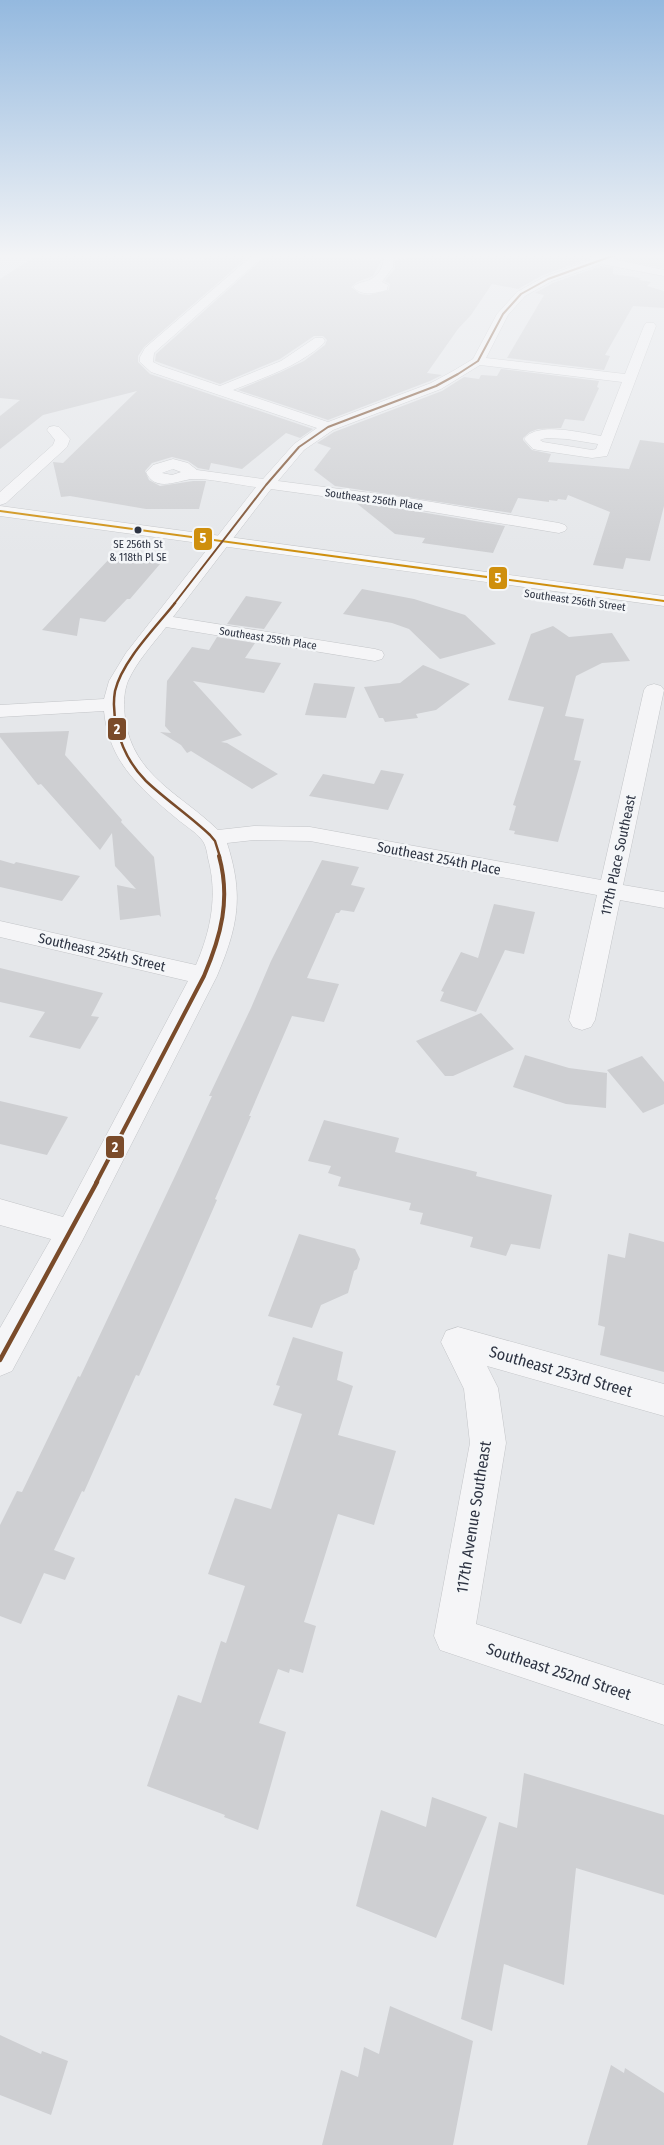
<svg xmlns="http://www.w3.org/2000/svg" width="664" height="2145" font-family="'Fira Sans Condensed',sans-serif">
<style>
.green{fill:#d6ddd6}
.building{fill:#cecfd2}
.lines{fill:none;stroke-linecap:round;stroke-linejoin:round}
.minor-casing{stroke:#c3c5c8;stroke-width:1}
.secondary-casing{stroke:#c3c5c8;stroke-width:1}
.minor{fill:#f5f5f7;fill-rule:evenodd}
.secondary{fill:#f8f8f8;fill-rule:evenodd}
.bus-1-casing{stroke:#f4f6f8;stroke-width:4}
.bus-2-far3-casing{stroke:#f4f6f8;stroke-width:4}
.bus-2-far2-casing{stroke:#f4f6f8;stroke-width:5}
.bus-2-far1-casing{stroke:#f4f6f8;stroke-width:8}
.bus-2-casing{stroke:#f4f6f8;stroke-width:8}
.bus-1{stroke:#cf8f0d;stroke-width:2}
.bus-2-far3{stroke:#7a4b2a;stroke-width:2}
.bus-2-far2{stroke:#7a4b2a;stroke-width:2.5}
.bus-2-far1{stroke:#7a4b2a;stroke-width:4}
.bus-2{stroke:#7a4b2a;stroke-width:4.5}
.bus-dot{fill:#2d3342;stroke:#f4f6f8;stroke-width:2}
.labels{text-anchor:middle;stroke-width:5;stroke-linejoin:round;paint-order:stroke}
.far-street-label{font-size:11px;fill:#2d3342;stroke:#f4f6f8}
.far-bus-label{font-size:11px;fill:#2d3342;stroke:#f4f6f8}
.street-label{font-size:14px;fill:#2d3342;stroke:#f4f6f8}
.near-street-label{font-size:16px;fill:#2d3342;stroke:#f4f6f8}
.line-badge{stroke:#f4f6f8;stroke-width:2}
.badge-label{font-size:14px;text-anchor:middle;font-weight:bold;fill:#fff}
</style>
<rect width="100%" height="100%" fill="#e5e7ea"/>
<path class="green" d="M630,255H664V268L629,262L626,258Z"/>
<path class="building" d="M37,255H128L200,261L207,255H250L144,347L138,356V362L150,374L313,429L300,438L286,433L242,469L211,463L209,470L198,468L188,461L172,457L152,463L145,471L149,480L160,486L193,481H206L199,509H146L70,496L61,497L53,462L63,463L137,391L43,415L0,449V416L20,400L0,398V279Z
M267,255H302L381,261L373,276L357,282L351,287L360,294L369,295L389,290L390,284L385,281L395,268V260L435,255H590L588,259L543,275L518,289L492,284L471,315L458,329L427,373L442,375L430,381L328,420L238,390L281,372L304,361L325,345L327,340L323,336H314L280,359L220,384L155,361L156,354Z
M601,266L613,268V274L641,278L639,280L651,282L647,286L664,291V308L633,306L605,355L610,356L604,370L507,358L544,295L535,293L553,283Z
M501,369L599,381L597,387L599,388L584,421L565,419L561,428L538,429L530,432L523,438V440L532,450L551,454L548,462L629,469L640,440L664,443V506L650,561L626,558L623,569L593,565L610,512L568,495L566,500L558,499L557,501L549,500V502L518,498L511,513L335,486L314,470L331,448L317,443L334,432L442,391L464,377L479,379L481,375L497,376Z
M355,502L402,509L505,526L493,553L422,543L425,538L395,534Z
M112,556L160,564L130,599H127L105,622L80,618L77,636L42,630Z
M362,589L414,599L465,615L496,644L440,659L409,629L392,623L343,614Z
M246,596L282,602L264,629L227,624Z
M553,626L569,637L612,633L630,661L602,663L576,676L565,716L584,719L574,760L581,761L558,842L514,834L515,831L509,830L516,806L513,805L544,707L508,700L531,634Z
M217,637L255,643L245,658L281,663L264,693L193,681L242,735L221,742L227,743L278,774L252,789L191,751L187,753L181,745L160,732L171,733L165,726L167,681L192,647L209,650Z
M423,665L470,684L436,710L416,714L418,718L385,722L383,718H379L364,687L400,683Z
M314,683L355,687L346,718L305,715Z
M69,731L65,755L122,820L121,822L154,857L161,917L159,915L120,920L117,885L136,889L115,866L112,833L100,850L41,784L38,785L0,737V733Z
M381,770L404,774L388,810L309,796L323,774L374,784Z
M0,860L14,864L16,862L80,876L62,901L0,887Z
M322,860L359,867L351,885L365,888L354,912L341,910L339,913H336L307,978L339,984L324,1022L292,1016L249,1116H251L215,1199L217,1200L178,1289L139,1376L136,1375L84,1492L82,1491L54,1550L75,1558L65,1580L44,1573L21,1624L0,1616V1525L17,1491L22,1492L78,1376L80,1377L176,1174L212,1096H209L251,1008L271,961Z
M494,904L535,912L524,954L505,950L476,1012L440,1001L444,992L441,991L461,952L478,958Z
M0,968L103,993L91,1016L99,1017L80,1049L29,1037L45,1012L0,1002Z
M481,1013L514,1049L453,1076H445L416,1041Z
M525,1055L569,1068L607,1073L606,1108L566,1104L513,1087Z
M642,1056L664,1082V1104L643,1113L607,1070Z
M0,1101L68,1117L47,1155L0,1144Z
M324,1120L399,1138L395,1152L477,1172L476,1176L552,1195L540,1249L511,1244L506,1256L470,1247L473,1237L420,1224L423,1213L409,1210L411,1203L338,1186L341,1177L328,1173L331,1166L308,1161Z
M629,1233L664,1242V1372L600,1355L605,1327L598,1325L608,1254L625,1258Z
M299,1234L355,1249L360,1259L357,1269L354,1271L348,1293L321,1305L312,1328L268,1316Z
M293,1337L343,1352L337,1380L353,1386L338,1435L396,1451L374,1525L338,1514L304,1622L316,1626L303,1673L290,1669L289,1673L278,1669L259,1723L286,1732L258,1830L224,1817L225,1815L147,1786L178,1695L201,1703L221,1641L226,1643L245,1586L208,1574L235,1498L271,1509L302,1414L273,1405L280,1386L276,1385Z
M524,1773L664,1815V1895L576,1868L564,1985L504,1964L492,2031L461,2019L499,1822L517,1828Z
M432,1797L487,1817L436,1938L356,1906L381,1810L426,1827Z
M390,2006L473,2041L453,2145H322L341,2070L358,2077L364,2047L379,2054Z
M0,2035L41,2054L42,2051L68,2061L51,2115L0,2095Z
M611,2065L624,2073L625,2068L664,2093V2145H587Z"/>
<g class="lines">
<defs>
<path id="minor" d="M253,255H265L154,353L153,362L161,366L220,386L281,361L315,338H323L325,341L323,344C297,367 265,377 233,390L328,422L431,383L453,371L473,359L497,314L517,292L544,277L590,260V257L620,255L613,259L664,270V276L601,264L552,281L525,296L508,315L486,358L625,374L644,326L646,323H654L656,326L607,456L592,458L538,450L533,449L524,439C537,421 582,433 601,436L622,382L480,365L441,389L333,430L304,450L278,481L402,497L559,523L565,525L567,528L565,531L559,533L402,507L271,489L173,617L375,649L382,651L384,655L382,659L375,661L166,627C153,644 137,661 128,681C123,693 124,706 125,719C133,776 181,794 218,830L254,826L310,827L601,880L644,690L647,686L654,684L661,686L664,690L623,885L664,892V908L620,900L595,1020L591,1027L582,1030L573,1027L569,1020L597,895L310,841L254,840L227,843C244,896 238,926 217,976L82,1241L12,1371L0,1376V1328L51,1239L0,1225V1199L63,1217L188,981L0,937V921L196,965C211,930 218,895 208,858C207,852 206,845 202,840C196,832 184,825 176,818C139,787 109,762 104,711L0,717V705L104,699L109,681L126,653L256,487C240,485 207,478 193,479C178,480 155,493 146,472L153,465L173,459L188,463L197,470L263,479L294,444L317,428L151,372L140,362V357L145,348ZM546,438L567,439L598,444L596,449L592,450L543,442L540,440ZM173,469L181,472L172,475L162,473Z
M384,255H394L393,267L382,282L388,285L387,290C375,293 363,297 353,287C359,281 365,283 371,279C380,275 384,264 384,255Z
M54,426L59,427L70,439L67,447L6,503L0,505V492L53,445L55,440L47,430L49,427Z
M458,1327L664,1384V1416L487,1366L498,1388L506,1443L476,1624L664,1685V1725L440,1650L434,1636L470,1443L464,1389L441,1342L446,1331Z"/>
<path id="secondary" d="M0,506L664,596V606L0,516Z"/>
</defs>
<use href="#minor" class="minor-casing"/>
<use href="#secondary" class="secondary-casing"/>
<use href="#minor" class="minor"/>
<use href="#secondary" class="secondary"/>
<defs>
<path id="bus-1" d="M0,511L664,601"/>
<path id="bus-2-far3" d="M174,604L266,485L299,447L328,427L436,386L458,374L478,361L503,314L521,294L548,279L615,255"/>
<path id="bus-2-far2" d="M175,603C156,627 122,661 115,691C113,703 114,716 117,728C122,749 131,766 146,781C166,800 190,816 210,835L215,841L220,857"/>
<path id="bus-2-far1" d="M96,1183L204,976C221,936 231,899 219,856"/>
<path id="bus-2" d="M0,1360L97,1182"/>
</defs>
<use href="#bus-1" class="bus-1-casing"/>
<use href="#bus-2-far3" class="bus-2-far3-casing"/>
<use href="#bus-2-far2" class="bus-2-far2-casing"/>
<use href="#bus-2-far1" class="bus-2-far1-casing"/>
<use href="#bus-2" class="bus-2-casing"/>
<use href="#bus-1" class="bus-1"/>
<use href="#bus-2-far3" class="bus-2-far3"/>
<use href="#bus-2-far2" class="bus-2-far2"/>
<use href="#bus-2-far1" class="bus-2-far1"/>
<use href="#bus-2" class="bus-2"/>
</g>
<linearGradient id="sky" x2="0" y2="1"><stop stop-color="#94b9df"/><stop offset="0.46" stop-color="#f3f4f6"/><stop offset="1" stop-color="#f3f4f6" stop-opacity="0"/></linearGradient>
<rect width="664" height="556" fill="url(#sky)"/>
<circle class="bus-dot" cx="138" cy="530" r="4.5"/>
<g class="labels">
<g class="far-street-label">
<text transform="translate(374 499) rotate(8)" y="4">Southeast 256th Place</text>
<text transform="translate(575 600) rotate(8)" y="4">Southeast 256th Street</text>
<text transform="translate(268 638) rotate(9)" y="4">Southeast 255th Place</text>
</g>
<g class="far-bus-label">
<text x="138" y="548">SE 256th St<tspan x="138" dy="13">&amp; 118th Pl SE</tspan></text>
</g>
<g class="street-label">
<text transform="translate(618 855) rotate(-78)" y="5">117th Place Southeast</text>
<text transform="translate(439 858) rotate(11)" y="5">Southeast 254th Place</text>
<text transform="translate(102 952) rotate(13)" y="5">Southeast 254th Street</text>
</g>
<g class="near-street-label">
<text transform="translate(561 1371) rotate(16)" y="6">Southeast 253rd Street</text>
<text transform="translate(473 1517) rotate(-81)" y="6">117th Avenue Southeast</text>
<text transform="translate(559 1671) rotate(18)" y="6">Southeast 252nd Street</text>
</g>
</g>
<g class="line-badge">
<rect x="193" y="527" width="20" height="24" rx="5" fill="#cf8f0d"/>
<rect x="488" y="566" width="20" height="24" rx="5" fill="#cf8f0d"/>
<rect x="107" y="717" width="20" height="24" rx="5" fill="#7a4b2a"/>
<rect x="105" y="1135" width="20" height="24" rx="5" fill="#7a4b2a"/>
</g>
<g class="badge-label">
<text x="203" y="543">5</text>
<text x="498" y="583">5</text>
<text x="117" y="734">2</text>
<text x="115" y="1152">2</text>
</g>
</svg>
